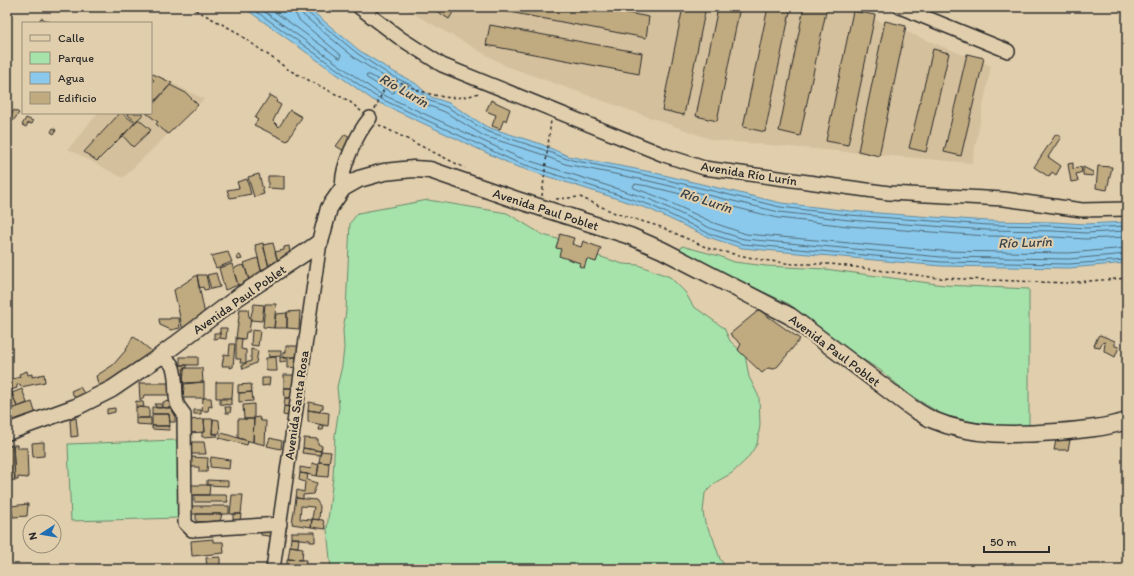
<svg xmlns="http://www.w3.org/2000/svg" width="1134" height="576" font-family="Itim,sans-serif">
<style>
.built{fill:#d4c09d}
.green{fill:#a6e3aa;stroke:#68876a}
.water{fill:#8ac9eb;stroke:#648a9e}
.lines{fill:none;stroke-linecap:round;stroke-linejoin:round}
.shore{stroke:#516a78;stroke-width:1}
.building{fill:#c0aa80;stroke:#2b2b2b}
.minor-casing{stroke:#2b2b2b;stroke-width:16}
.major-casing{stroke:#2b2b2b;stroke-width:19}
.path{stroke:#2b2b2b;stroke-width:1.5;stroke-dasharray:3 3;stroke-linecap:butt}
.minor{stroke:#e1ceac;stroke-width:13}
.major{stroke:#e1ceac;stroke-width:16}
.labels{text-anchor:middle;stroke-width:4;stroke-linejoin:round;paint-order:stroke}
.street-label{font-size:13px;fill:#2b2b2b;stroke:#e1ceac}
.water-label{font-size:14px;font-style:italic;fill:#394348;stroke:#e1ceac}
</style>
<rect width="100%" height="100%" fill="#e1ceac"/>
<filter id="ink" filterUnits="userSpaceOnUse"><feTurbulence type="fractalNoise" baseFrequency=".025" numOctaves="2"/><feDisplacementMap in="SourceGraphic" scale="8" xChannelSelector="R" yChannelSelector="G"/><feConvolveMatrix kernelMatrix="1 2 1 2 8 2 1 2 1" color-interpolation-filters="sRGB"/></filter>
<g filter="url(#ink)">
<path class="built" d="M402,7H844L991,66L972,163L713,140L506,66Z
M151,73L204,99L123,178L68,149L98,113H151Z"/>
<path class="green" d="M428,200L507,213L543,235L572,243L582,251L623,264L638,265L670,277L685,292L693,306L724,328L730,341L745,355L749,377L759,397L760,425L757,444L747,459L732,473L716,482L705,493L703,512L705,523L713,538L720,559L727,569H331L327,529L333,477L335,435L339,407L337,387L342,366L344,348L343,330L346,311L350,223L358,213Z
M682,246L719,256L734,262L766,266L825,269L944,285L1029,289V427L988,425L943,415L910,395L880,370L853,353L789,304L679,252Z
M177,440L179,518L71,521L68,444Z"/>
<path class="water" d="M243,7H307L360,51L392,71L415,83L431,97L449,103L487,127L541,144L568,156L651,172L781,203L850,211L988,221L1054,222L1085,224L1127,222V263L1069,268L941,266L742,248L708,237L649,209L515,166L373,100Z"/>
<g class="lines">
<path class="shore" d="M250,7L375,96L516,162L650,205L710,234L743,244L941,262L1069,264L1127,260
M258,7L377,92L518,157L652,200L712,229L744,239L941,257L1069,259L1127,254
M268,7L339,58H341V55L299,20L295,13L294,7
M300,7L303,15L355,58L388,79L410,90L427,105L445,112L484,136L538,153L565,164L649,181L779,212L849,220L987,230L1054,231L1086,233L1127,231
M305,7L307,12L358,54L390,75L413,86L430,101L447,107L486,131L539,148L567,159L650,176L780,207L849,215L988,225L1054,226L1086,228L1127,226
M367,75H370L394,89L395,92L392,93L367,78Z
M1127,237L1086,239L1054,237L987,236L848,226L778,218L648,186L635,184L633,186L634,188L656,196L714,223L746,234L942,251L1069,253L1127,248"/>
</g>
<path class="building" d="M430,7H456L449,19Z
M494,7H596L649,17L646,38L493,9Z
M683,7H706L684,115L662,110Z
M718,7H740L717,121L696,116Z
M768,7H791L765,132L743,127Z
M804,7H827L800,136L779,131Z
M853,11L875,15L848,145L826,141Z
M41,18L52,23H38Z
M885,21L906,26L879,156L858,151Z
M490,25L642,53L639,74L486,45Z
M933,49L949,53L926,152L909,148Z
M967,54L984,58L961,156L944,152Z
M151,73L172,83L151,105V83L154,80L151,78Z
M170,85L186,93L198,105L168,134L156,124L158,122L146,113H151V107Z
M270,95L277,99L276,102L281,105L273,121L279,127L290,110L302,117L287,141L254,125L258,120L255,118Z
M491,100L510,109L506,121L504,119L500,129L492,126L496,115L486,111Z
M14,110L19,113L13,121L9,119Z
M120,113H122L135,123L97,161L84,152Z
M126,113H144L136,122Z
M26,118L33,121L32,124L28,123L26,127L22,125Z
M138,119L151,130L133,147L123,136Z
M53,128L56,130L54,134L51,132Z
M345,134L352,138L344,151L336,146Z
M1056,134L1061,137L1048,157L1061,166L1056,175L1052,172L1049,177L1034,167Z
M1073,163V169L1081,167L1082,172L1076,174L1078,181L1071,182L1068,164Z
M1098,166L1112,167L1107,190L1096,188Z
M1083,167L1093,172V176L1083,175Z
M259,174L264,194L254,197L248,177Z
M268,176H284V189L268,188Z
M247,179L251,194L230,198L227,190L239,188L237,182Z
M560,234L574,238L572,244L581,247L583,241L601,248L596,262L587,259L584,268L579,266L580,263L559,256L561,249L556,248Z
M263,243L269,268L261,270L255,245Z
M273,243L278,262L271,263V265L269,266L263,245Z
M289,246L290,254L283,256L284,260L278,262L275,252L284,250V247Z
M228,252L232,262L216,268L211,256Z
M240,255L242,259L238,260L237,256Z
M258,258L261,270L267,268L254,279L249,280L244,263Z
M232,264L238,285L225,290L219,268Z
M244,265L250,283L238,285L233,269L239,266Z
M216,273L220,287L211,289L207,275Z
M197,275H206L209,289L204,290L203,287L199,288Z
M197,275L205,315L183,331L174,290Z
M254,304L264,305L262,321L250,320Z
M265,304H276L274,328L263,327Z
M240,309H248L249,317L251,318L249,332H246L245,339L236,338Z
M759,310L800,339L778,366L774,369L768,368L762,373L738,350L741,344L730,334Z
M300,311L299,329L287,328V312Z
M287,313V328H274L276,314Z
M170,318H179L180,328L171,330L160,325L159,319H170Z
M220,328H227L226,339L220,338Z
M252,330L260,331L258,346L251,345Z
M214,333H220V338L214,339Z
M1100,335L1115,341V346L1119,347L1115,357L1104,351L1105,342L1102,343L1100,347L1094,346L1098,336Z
M133,336L154,353L100,391L96,376L113,365L126,350Z
M236,338L242,339L241,349L246,350V363H240L241,359H236Z
M230,344H235L233,367L230,368V366H222L224,354L229,355Z
M286,346H299L297,357L283,358V353L286,352Z
M251,349L258,351L256,363L243,369L242,365L251,361Z
M268,351H281V356L269,357Z
M180,357H198V365H180Z
M276,357L277,371H268L266,369V358Z
M280,357L286,358V361L280,362Z
M288,357H297L296,367L288,368Z
M180,365H187V368H184L183,383L179,382Z
M184,368H202L203,382L183,383Z
M27,371L28,375L32,374V377L44,374L45,382L21,387L20,384L17,385V388L11,390L9,380L20,377L19,374Z
M284,375H297L296,388H284Z
M262,378H270L269,385L262,386Z
M179,382L184,384V389L180,390Z
M204,382V398H183L184,384Z
M216,382H233L232,398H216Z
M139,383H171L170,395H144L143,399L140,400Z
M251,384L252,392L238,393V385Z
M80,387L87,398L78,403L71,391Z
M284,388H296L295,398H285Z
M22,389L27,403L17,407L12,393Z
M11,390L17,407L7,410V392Z
M252,392L253,401L239,402V393Z
M203,398H211L212,407L209,406L208,411H202Z
M285,398H295L293,408L284,406Z
M220,399H231V405L220,404Z
M136,401L143,402L144,407H136Z
M171,401V408H163V402Z
M32,402L36,415L10,423L7,415L9,413L8,410Z
M309,402L323,405V408H321L320,412L308,410Z
M155,404H161L162,408H156Z
M254,404V419H244L243,405Z
M284,406L295,408L293,417L283,415Z
M136,407L149,408V418H136Z
M152,407L175,408V422H170L169,414H152Z
M225,407H231L230,413H226Z
M115,408V412L107,414V409Z
M194,410H201V414H194Z
M308,410L329,413L328,426L308,422Z
M152,414H169L170,426H152Z
M259,417L261,421H266L265,445L253,442L254,418Z
M76,418L78,436L71,437L70,420Z
M136,418H151V425L136,424Z
M204,419L205,432L188,433L187,420Z
M204,419H213L212,434H217L218,436L202,437V432H205Z
M213,419L219,420L220,433L212,434Z
M238,419H254L253,442L238,438Z
M152,426H170L169,430L152,429Z
M320,426H324L323,430H319Z
M222,433L248,441L247,445L219,438Z
M270,438L282,441L281,449L267,446Z
M304,438L318,439V444L322,446L321,451L303,448Z
M1056,440H1070L1068,450H1054Z
M44,442V456L33,457L32,443Z
M189,442H204L206,454H189Z
M13,445H17V448H27L28,478L18,477V480H15Z
M13,445L15,480L7,481V446Z
M303,448L321,451L320,455L302,453Z
M321,451L331,452L329,463L319,462Z
M191,457L208,458L207,472H199V467H190Z
M211,457L230,460L229,469L210,467Z
M319,462L329,463L328,477L317,476Z
M312,463L319,465L317,476L300,473V467L311,469Z
M300,473L308,474L307,480L317,483L313,494L303,495V499L296,498L297,490L304,492L305,482L299,480Z
M207,480L228,481V486L207,485Z
M190,485H210L209,495H190Z
M194,495H226L228,502H194Z
M232,495H243L241,514H230Z
M296,498L316,500L320,506L319,520L312,519L314,507L301,506L300,519L312,520L311,527L292,524Z
M28,504L27,516L13,517L11,506Z
M189,506H229V514H189Z
M196,514H222L220,521L196,522Z
M233,514H241L240,521L233,522Z
M312,519L323,520L326,529L311,527Z
M261,527L277,528L276,537L261,535Z
M291,532H315V542H310V540L291,538Z
M291,538H299L298,547L290,546Z
M213,539V542H223L224,553L192,556L191,541Z
M290,546L303,548L302,560L288,559Z
M220,557V565L207,566L206,558Z
M287,559L306,560L305,569L287,568Z"/>
<g class="lines">
<defs>
<path id="minor" d="M359,7L400,38L442,65L664,155L704,168L889,193L1004,199L1082,210L1127,209
M900,7L1008,51
M343,188C339,170 358,132 370,118
M159,357C181,360 173,387 177,403C178,407 182,411 184,414L185,523L192,530L280,524
M273,569L320,242"/>
<path id="major" d="M7,432L76,407L112,389L159,357L241,295L306,252L320,242L329,208L343,188L359,179L384,172L413,169L430,170L514,199L630,236L662,250L790,316L912,408C919,412 926,417 933,420C972,437 1016,435 1057,432C1081,430 1104,428 1127,421"/>
</defs>
<use href="#minor" class="minor-casing"/>
<use href="#major" class="major-casing"/>
<path class="path" d="M190,7L233,30L289,70L349,101L362,112
M375,109L384,89L395,80C424,93 450,105 481,92
M379,125L465,168
M542,196L551,120
M556,199L580,197L615,213L661,227L710,249L762,260L793,264H831L939,278L1066,283L1127,278"/>
<use href="#minor" class="minor"/>
<use href="#major" class="major"/>
</g>
</g>
<g class="labels">
<g class="street-label">
<text transform="translate(749 173) rotate(9)" y="5">Avenida Río Lurín</text>
<text transform="translate(546 209) rotate(18)" y="5">Avenida Paul Poblet</text>
<text transform="translate(239 299) rotate(-35)" y="5">Avenida Paul Poblet</text>
<text transform="translate(835 350) rotate(37)" y="5">Avenida Paul Poblet</text>
<text transform="translate(296 405) rotate(-82)" y="5">Avenida Santa Rosa</text>
</g>
<g class="water-label">
<text transform="translate(404 90) rotate(30)" y="5">Río Lurín</text>
<text transform="translate(706 200) rotate(18)" y="5">Río Lurín</text>
<text transform="translate(1025 242) rotate(-2)" y="5">Río Lurín</text>
</g>
</g>
<rect width="1134" height="576" fill="none" stroke="#e1ceac" stroke-width="24"/>
<rect x="12" y="12" width="1110" height="552" fill="none" stroke="#2b2b2b" stroke-width="1.5" filter="url(#ink)"/>
<rect x="22" y="22" width="130" height="92" fill="#e1ceac" stroke="#988d78"/>
<rect x="30" y="35" width="20" height="6" fill="#e1ceac" stroke="#988d78"/>
<text x="58" y="42" font-size="12" fill="#2b2b2b">Calle</text>
<rect x="30" y="52" width="20" height="12" fill="#a6e3aa" stroke="#988d78"/>
<text x="58" y="62" font-size="12" fill="#2b2b2b">Parque</text>
<rect x="30" y="72" width="20" height="12" fill="#8ac9eb" stroke="#988d78"/>
<text x="58" y="82" font-size="12" fill="#2b2b2b">Agua</text>
<rect x="30" y="92" width="20" height="12" fill="#c0aa80" stroke="#988d78"/>
<text x="58" y="102" font-size="12" fill="#2b2b2b">Edificio</text>
<g transform="translate(42 534) rotate(258)"><circle r="19" fill="#e1ceac" stroke="#988d78"/>
<path d="M0-3L7 15L0 10L-7 15Z" fill="#1f6fb2"/>
<text y="-6" font-size="11" font-weight="bold" text-anchor="middle" fill="#2b2b2b">N</text>
</g>
<path d="M984 546v6h65v-6" fill="none" stroke="#2b2b2b" stroke-width="2"/>
<text x="990" y="546" font-size="12" fill="#2b2b2b" stroke="#e1ceac" stroke-width="3" paint-order="stroke">50 m</text>
</svg>
